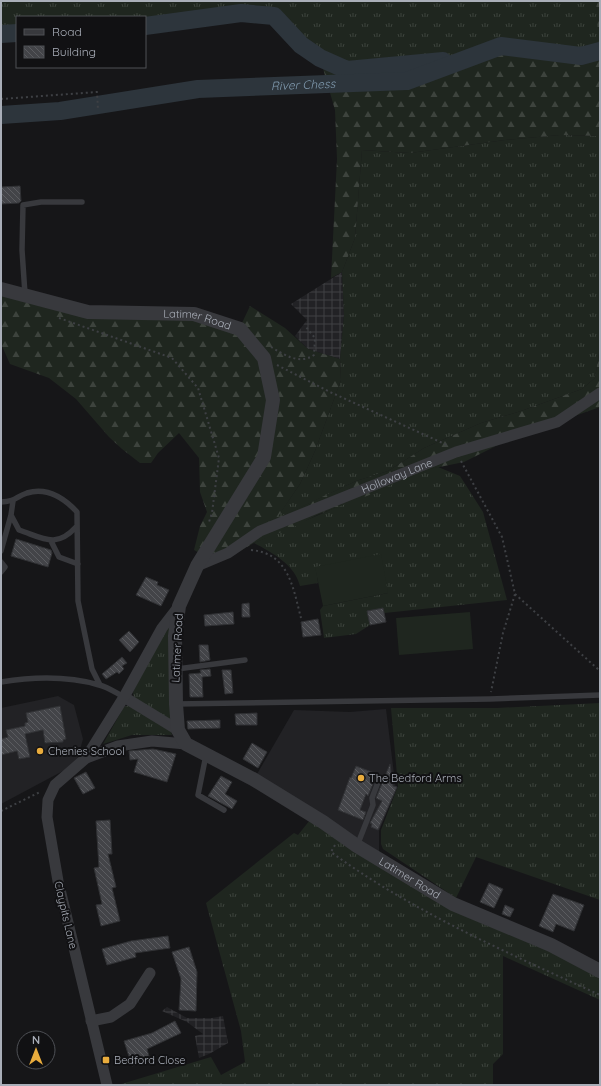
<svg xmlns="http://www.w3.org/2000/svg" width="601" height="1086" font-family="Quicksand,sans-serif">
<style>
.built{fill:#222225}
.industrial{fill:url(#industrial-grid)}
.grass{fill:url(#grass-tufts)}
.forest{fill:url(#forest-firs)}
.garden{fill:#1f261f}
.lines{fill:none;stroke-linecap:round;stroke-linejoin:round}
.river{stroke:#2d353c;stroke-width:18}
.building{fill:url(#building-back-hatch);stroke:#303134}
.path{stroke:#3e4044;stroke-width:2;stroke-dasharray:2 3;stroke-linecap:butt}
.service{stroke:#38393d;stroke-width:5.5}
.minor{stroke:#38393d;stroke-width:11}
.tertiary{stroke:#38393d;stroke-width:14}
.poi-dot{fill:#e9ac3d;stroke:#111113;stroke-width:1.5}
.labels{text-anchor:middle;stroke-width:4;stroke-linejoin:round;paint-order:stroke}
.street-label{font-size:11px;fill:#a9aeb8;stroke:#111113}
.poi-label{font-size:11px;fill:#a9aeb8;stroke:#111113;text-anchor:start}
.water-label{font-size:12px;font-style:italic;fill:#829cb1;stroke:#111113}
</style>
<defs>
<pattern id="industrial-grid" width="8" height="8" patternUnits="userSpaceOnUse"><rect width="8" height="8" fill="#222225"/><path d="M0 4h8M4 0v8" fill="none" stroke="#3f4043"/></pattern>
<pattern id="grass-tufts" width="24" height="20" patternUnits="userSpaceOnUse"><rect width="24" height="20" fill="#1f261f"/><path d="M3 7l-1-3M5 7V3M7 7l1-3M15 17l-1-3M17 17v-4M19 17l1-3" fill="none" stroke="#3d433d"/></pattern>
<pattern id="forest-firs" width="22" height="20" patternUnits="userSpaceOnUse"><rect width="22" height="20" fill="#1f261f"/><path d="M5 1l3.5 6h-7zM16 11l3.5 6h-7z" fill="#3d433d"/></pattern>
<pattern id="building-back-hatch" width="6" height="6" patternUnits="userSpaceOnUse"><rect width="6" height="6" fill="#434448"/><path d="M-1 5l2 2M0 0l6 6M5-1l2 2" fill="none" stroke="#5b5c60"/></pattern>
</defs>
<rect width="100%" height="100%" fill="#161618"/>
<path class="built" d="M58,696L74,705L83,739L76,764L1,804V708Z
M386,709L396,790L379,831V853L257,774L294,710L350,712Z"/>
<path class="industrial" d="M342,272L344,315L340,359L308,349L295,336L307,320L291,304Z
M167,1007L187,1018H212L223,1016L228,1043L209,1054L199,1058L195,1036L203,1034L187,1022L162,1011Z"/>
<path class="grass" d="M1,1H596L600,46L599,51L581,56L501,46L466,58L347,70L320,58L301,45L274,16L241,13L145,26V17H17V33L1,34Z
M560,135L600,136V347L595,378L582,389L521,411L481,423L424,448L388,471L356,481L276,519L300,484L315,451L341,380L340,359L344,315L342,272L355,238L362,150L410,153L505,140Z
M438,467L460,476L483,512L507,600L394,612L384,613L383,608L367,611L370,625L356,634L324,638L320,610L323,606L388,593L316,567L318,583L300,586C295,565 273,553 254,543L420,471Z
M171,624L172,715L170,720L134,699L133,692L156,645Z
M600,703V900L476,857L456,898L383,849L381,844V830L398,786L391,708H497Z
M129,705L170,729L172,735H132L103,744L124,707Z
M310,820L542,947L600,975V1000L503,956V1054L493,1064V1085H118L211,1057L221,1075L245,1062L241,1031L206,903L294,833L298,835Z"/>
<path class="forest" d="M596,1H600V136L560,135L505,140L410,153L362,150L355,238L342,272L331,278L337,159L335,110L320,58L347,70L465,58L501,46L583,55L599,51Z
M1,291L61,310L193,316L239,332L263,359L271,401L263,457L203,555L194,550L200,526L207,512L200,492L199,458L179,433L158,453L151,463H140L122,449L109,437L76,399L49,378L10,364L2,346Z
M250,306L285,328L308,349L340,359L341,380L315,451L300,484L277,518L356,481L388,471L424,448L481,423L521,411L582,389L595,378L600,347V407L510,439L464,462L420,471L372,494L317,515L294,527L254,543L224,560L218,553L207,554L266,458L275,400L242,323Z"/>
<path class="garden" d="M381,554L388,593L323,606L315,567Z
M470,612L473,649L399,655L396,618Z"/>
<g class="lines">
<g class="river">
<path d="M145,26L241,13L274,16L301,45L320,58L347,70L443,61"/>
<path d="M1,34L17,33"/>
<path id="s1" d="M1,115L60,111L198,89L407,81L501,46L581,56L600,51"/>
</g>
</g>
<path class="building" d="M20,186L21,201L19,203L1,204V187Z
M16,539L51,550L52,553L48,567L11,556Z
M146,577L158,582L157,585L169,590L161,606L136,595Z
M249,603L250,617H242V604Z
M383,608L386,622L370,625L367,611Z
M233,612L234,624L205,626L204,615Z
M318,619L321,635L303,637L301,622Z
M129,631L139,642L130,652L119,640Z
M199,645H208L210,660L200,662Z
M122,657L127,663L122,666L124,669L119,674L117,672L106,679L102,674Z
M210,669L211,676L202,677L203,697H190L189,674L201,673L200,670Z
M222,670H231L233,693L225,694Z
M60,706L66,739L63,740V742L45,743L43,730L25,734L30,757L19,759L17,751L1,755V739L8,737L6,730L25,726V723L28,722L26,713Z
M257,713V725H236L235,714Z
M220,720V728L188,729L187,721Z
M252,743L267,752L258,768L243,759Z
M153,749L176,754L167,782L134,772L138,759L130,760L129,751Z
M390,764L393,786L397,787L378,830L371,827L372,824L370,823L382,801L376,798Z
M356,766L377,774L368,796L366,794L360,810L366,812L363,820L338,810L350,777L351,778Z
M86,772L95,788L83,794L74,778Z
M221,776L232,782L225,794L237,801L232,809L208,796Z
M110,820L112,854H108L116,887L112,888L120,921L101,926L96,905L102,904L94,868L99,867L96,821Z
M489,883L503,889L494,908L480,902Z
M553,894L584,905L574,931L556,924L553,932L539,926Z
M505,905L514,909L510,917L502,914Z
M168,936L170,948L135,953L136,957L107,965L102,949L131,941Z
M189,947L197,972L196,1011L179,1010L181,979L172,952Z
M175,1021L181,1033L147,1049L150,1060L132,1066L124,1041L152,1033Z"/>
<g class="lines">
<path class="path" d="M1,99L97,92L98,110
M59,318L172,358L198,388L219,458L212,513L209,522
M271,347C285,355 299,365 314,355L315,338L306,327
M277,365L330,392L447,445
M461,461L502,537L515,594L503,633L491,692
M251,550C289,553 293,588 301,618
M515,594L600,671
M1,811L40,792
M335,845L331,852C413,912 508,953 600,995"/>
<path class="service" d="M25,294L22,250L23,205L41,202H82
M13,501L11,515L19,530C43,538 56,549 76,527
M1,502C17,501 15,497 27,493C47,487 64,498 77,512L78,601L92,669L100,685
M51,541L59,557L78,564
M1,551L11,515
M1,562L5,567L1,572
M177,669L245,660
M1,682C32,677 68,676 99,685C108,687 116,693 124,697
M176,704L490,699L600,695
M206,755L198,795L224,810
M357,846L373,805L372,798L380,777"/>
<g class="minor">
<path id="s2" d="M197,566L228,553L260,531L456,452L557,422L600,393"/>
<path d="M124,697L178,730"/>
<path d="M86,758L118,746L152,741L186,744"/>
<path d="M91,1021L111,1017L130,1004L150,973"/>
<path d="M107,1085L58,881L47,817L48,800L55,785L86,758L124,697L162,628L179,606"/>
</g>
<path class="tertiary" id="s3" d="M1,289L88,312L194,314L240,329L264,358L273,400L264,457L197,566L179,606L175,636L176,704L178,730L186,744L253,779L323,822L357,846L453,904L551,945L600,971"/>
</g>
<g class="poi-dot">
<circle cx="40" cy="751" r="4"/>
<circle cx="361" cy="778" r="4"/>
<rect x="102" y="1056" width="8" height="8" rx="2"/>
</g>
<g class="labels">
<g class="street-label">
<text dy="4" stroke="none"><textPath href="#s3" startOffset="200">Latimer Road</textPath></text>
<text dy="4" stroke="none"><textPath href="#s2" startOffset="220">Holloway Lane</textPath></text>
<text transform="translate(177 648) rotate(-87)" y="4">Latimer Road</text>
<text dy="4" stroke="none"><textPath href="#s3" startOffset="956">Latimer Road</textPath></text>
<text transform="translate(66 915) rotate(77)" y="4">Claypits Lane</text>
</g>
<g class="poi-label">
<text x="48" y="755">Chenies School</text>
<text x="369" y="782">The Bedford Arms</text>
<text x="114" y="1064">Bedford Close</text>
</g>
<g class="water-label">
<text dy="4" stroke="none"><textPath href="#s1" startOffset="304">River Chess</textPath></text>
</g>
</g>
<rect width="601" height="1086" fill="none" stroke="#a9aeb8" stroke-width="4"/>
<rect x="16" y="16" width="130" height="52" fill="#111113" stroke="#4e5055"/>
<rect x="24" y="29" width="20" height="6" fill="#38393d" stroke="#4e5055"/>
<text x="52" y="36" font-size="12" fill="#a9aeb8">Road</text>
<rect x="24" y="46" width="20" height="12" fill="url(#building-back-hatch)" stroke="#4e5055"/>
<text x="52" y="56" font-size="12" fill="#a9aeb8">Building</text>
<g transform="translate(36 1050)"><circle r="19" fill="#111113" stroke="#4e5055"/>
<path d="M0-3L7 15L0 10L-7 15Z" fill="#e9ac3d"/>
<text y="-6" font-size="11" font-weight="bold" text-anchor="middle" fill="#a9aeb8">N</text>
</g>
</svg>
